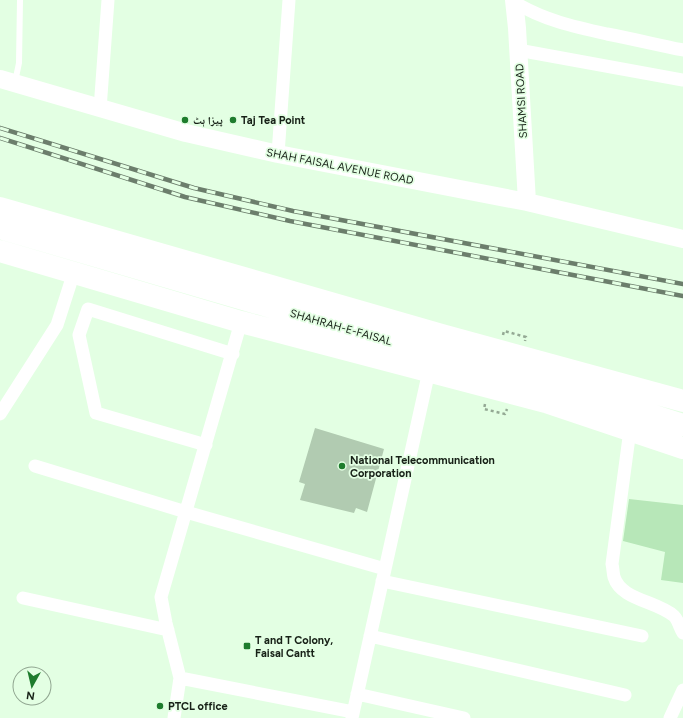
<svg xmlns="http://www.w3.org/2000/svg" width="683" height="718" font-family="Figtree,'Noto Naskh Arabic',sans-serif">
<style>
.green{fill:#b7e7b8}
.building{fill:#b1cbb1}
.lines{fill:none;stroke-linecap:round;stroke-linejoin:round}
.path{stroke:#94a994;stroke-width:2.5;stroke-dasharray:3 3;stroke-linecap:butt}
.lane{stroke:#fff;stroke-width:6}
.street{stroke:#fff;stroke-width:13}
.secondary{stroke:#fff;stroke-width:18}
.highway{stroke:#fff;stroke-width:22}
.rail-casing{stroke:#6c7e6c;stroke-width:4.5}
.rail{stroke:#e3ffe3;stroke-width:3;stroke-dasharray:9;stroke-linecap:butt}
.poi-dot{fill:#1e7c2d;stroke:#e3ffe3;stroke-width:1.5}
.labels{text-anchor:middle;stroke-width:3.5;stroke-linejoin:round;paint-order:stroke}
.street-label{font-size:11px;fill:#172117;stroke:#e3ffe3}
.poi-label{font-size:11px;font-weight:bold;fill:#172117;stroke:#e3ffe3;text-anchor:start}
</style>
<rect width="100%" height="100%" fill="#e3ffe3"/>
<path class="green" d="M629,499L683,505V583L661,580L665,552L623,541Z"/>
<path class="building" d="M315,428L384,449L367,512L356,508L354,513L300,500L305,484L299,482Z"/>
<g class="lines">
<path class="path" d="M503,335L504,331L526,337L525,341
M485,404L484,409L505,414L507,409"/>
<path class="lane" d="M15,82L19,63L20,0"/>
<path class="street" d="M514,2C543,20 575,27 607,34C633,39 658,45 683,50
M518,50L683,80
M100,109L108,0
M278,154L289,0
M0,414L57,325L74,272
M630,430L612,564C613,568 613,573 614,577C621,600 657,601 674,616C678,620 680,628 683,633
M206,445L96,413L79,335L88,309L233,354
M35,466L186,512L385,569
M382,581L642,636
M23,598L168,630
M370,636L625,695
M180,678L353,712
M357,694L464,718
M174,718L180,678L166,623L161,597L241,322
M352,718L429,371
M670,718L683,690"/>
<path class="secondary" d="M514,0L517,28L527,202
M0,79L186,133L278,154L527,202L683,239"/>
<path class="highway" d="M0,208L442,335L683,401
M0,228L435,355L620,405L683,425
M0,251L241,322L546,402
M535,394L546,402L683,448"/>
<defs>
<path id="rail" d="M0,128L194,188L293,211L683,284
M0,138L185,197L290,221L683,296"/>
</defs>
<use href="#rail" class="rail-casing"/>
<use href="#rail" class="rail"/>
</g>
<g class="poi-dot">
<circle cx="185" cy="120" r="4"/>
<circle cx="233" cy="120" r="4"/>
<circle cx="342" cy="466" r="4"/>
<rect x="243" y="642" width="8" height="8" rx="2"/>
<circle cx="160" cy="706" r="4"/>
</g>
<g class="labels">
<g class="street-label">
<text transform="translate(521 101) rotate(-93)" y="4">SHAMSI ROAD</text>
<text transform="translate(340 166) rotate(11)" y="4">SHAH FAISAL AVENUE ROAD</text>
<text transform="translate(341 327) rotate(16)" y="4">SHAHRAH-E-FAISAL</text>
</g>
<g class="poi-label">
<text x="193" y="124">پیزا ہٹ</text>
<text x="241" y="124">Taj Tea Point</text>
<text x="350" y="464">National Telecommunication<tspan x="350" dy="13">Corporation</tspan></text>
<text x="255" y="644">T and T Colony,<tspan x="255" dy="13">Faisal Cantt</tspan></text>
<text x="168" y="710">PTCL office</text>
</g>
</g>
<g transform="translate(32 686) rotate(188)"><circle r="19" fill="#e3ffe3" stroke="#91a691"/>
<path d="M0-3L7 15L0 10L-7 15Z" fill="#1e7c2d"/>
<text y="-6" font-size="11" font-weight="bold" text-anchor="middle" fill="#172117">N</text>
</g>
</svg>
